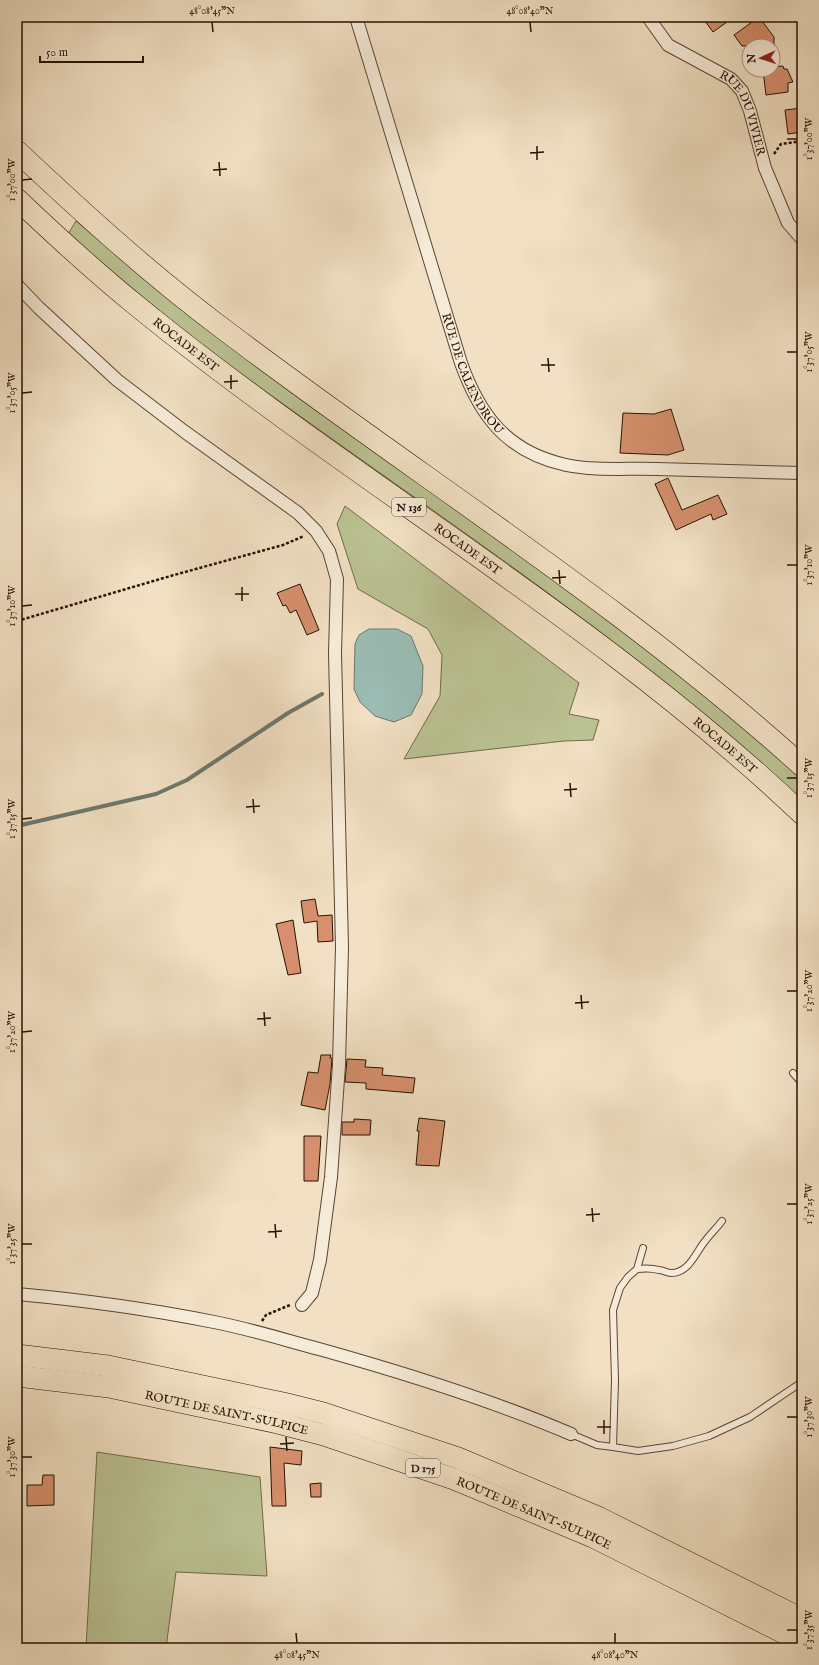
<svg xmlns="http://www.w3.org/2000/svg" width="819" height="1665" font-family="'IM FELL English',serif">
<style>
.green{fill:#bbc293;stroke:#716a4a}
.water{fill:#9bbdb5;stroke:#6d786d}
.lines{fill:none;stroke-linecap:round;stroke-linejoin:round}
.stream{stroke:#6d786d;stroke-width:4}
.building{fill:#d7906e;stroke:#271101}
.lane-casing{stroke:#5a4532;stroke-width:8}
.street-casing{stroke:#5a4532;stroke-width:14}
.highway-casing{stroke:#271101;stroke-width:22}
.path{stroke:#271101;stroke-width:2.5;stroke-dasharray:3 2;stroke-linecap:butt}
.lane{stroke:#f6ebd8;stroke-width:6}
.street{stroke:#f6ebd8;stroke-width:12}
.highway{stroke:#f1e0c3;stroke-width:21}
.ticks{fill:none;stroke:#271101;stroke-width:1.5}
.labels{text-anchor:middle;stroke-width:3.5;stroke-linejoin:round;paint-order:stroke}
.shield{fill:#f6ebd8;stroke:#655242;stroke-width:1}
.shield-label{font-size:11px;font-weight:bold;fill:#271101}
.street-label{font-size:12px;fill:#271101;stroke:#f6ebd8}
.neatline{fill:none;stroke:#271101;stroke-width:1.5}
.ticks-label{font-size:10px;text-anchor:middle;fill:#271101}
</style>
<rect width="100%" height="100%" fill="#f1e0c3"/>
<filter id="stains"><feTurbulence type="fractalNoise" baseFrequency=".005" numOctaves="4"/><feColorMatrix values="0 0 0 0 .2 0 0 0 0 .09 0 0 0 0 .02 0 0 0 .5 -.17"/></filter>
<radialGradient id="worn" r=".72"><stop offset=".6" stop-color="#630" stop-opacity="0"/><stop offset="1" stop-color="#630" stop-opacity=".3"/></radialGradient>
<path class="green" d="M76,221L154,287L293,394L471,520L658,658L721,709L802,779V800C622,632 413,501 216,355C165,317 117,275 68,234Z
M345,506L579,683L569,714L599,720L593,740L564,741L404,759L440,696L442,655L428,629L358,589L337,524Z
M97,1452L260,1477L267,1576L176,1572L166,1648H86Z"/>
<path class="water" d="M369,629H397L411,636L423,666L422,694L411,715L394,722L375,716L360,702L354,689L355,644L359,635Z"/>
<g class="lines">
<path class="stream" d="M17,826L156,794L187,780L288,713L322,694"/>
</g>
<path class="building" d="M702,17H734L713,32Z
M759,17L774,37V46H742L734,35Z
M783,66L784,69H787L793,82L788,83V92L766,95L763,70H773V67Z
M802,108V132L788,134L785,110Z
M671,409L684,450L668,455L620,453L623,413L654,414Z
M668,478L682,510L718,495L727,514L713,520L711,514L676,530L655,484Z
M300,584L319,630L307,635L296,610L290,613L286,605L283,606L277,593Z
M315,899L318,916L332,915L333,941L318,942L317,921L304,923L301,901Z
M293,920L301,973L288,975L276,924Z
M321,1055H331L330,1058H332L330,1084L325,1110L301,1105L308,1072L318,1073Z
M347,1059L366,1060L365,1067L383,1068L382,1075L415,1078L413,1093L366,1089V1083L345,1082Z
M419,1118L445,1121L439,1166L416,1165L419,1131H417Z
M354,1119L371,1120L370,1135H342V1122H354Z
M304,1136H321L318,1181H304Z
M270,1447L302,1451L301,1465L284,1463L286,1506H272Z
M43,1475H54V1505L27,1506V1485H42Z
M321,1483V1497H311L310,1484Z"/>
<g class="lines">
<defs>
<path id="lane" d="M793,1073L802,1083
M637,1269C645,1268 652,1268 659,1270C663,1270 667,1273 671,1273C690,1273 696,1251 706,1240C711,1233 717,1228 722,1221
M571,1434L597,1445L613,1447L615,1380L613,1310L620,1288L628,1277L637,1269L643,1248
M613,1447L638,1451L673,1446L709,1436L750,1417L802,1382"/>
<g id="street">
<path id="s1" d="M356,17L461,363C480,416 507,452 566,465C595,471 627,468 657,469C705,470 754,472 802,473"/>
<path id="s2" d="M648,17L668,45L731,79L742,91L750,111L765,168L788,223L802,239"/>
<path d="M17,285L39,308L117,380L185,432L298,513L316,531L329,551L337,579L335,653L342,947L339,1065L331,1177L320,1260L312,1293L302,1305"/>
<path d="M17,1294C83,1300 149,1309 214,1322C250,1329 285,1340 319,1349C405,1373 489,1399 571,1434"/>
</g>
<g id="highway">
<path d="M17,151C84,214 152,276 226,331C417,476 623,604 802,766"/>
<path id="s3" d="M17,199C56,236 95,272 137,306C353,482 599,621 802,814"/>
<path d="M17,1355L108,1366L283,1403L323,1413L458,1458L600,1518L802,1619"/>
<path id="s4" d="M17,1376L109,1387L278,1423L324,1435L454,1479L593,1537L802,1642"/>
</g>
</defs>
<use href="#lane" class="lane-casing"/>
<use href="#street" class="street-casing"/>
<use href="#highway" class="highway-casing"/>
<path class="path" d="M774,154L781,144L802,141
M17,621L174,575L283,545L304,536
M262,1321L266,1315L290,1305"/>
<use href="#lane" class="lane"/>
<use href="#street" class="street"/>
<use href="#highway" class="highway"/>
</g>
<path class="ticks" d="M212,22L213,32M530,22L531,32M787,139H797M537,146V160M530,153L544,152M219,162L220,176M213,170L227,169M22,180L32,179M787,352H797M548,358L549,372M541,365H555M231,375V389M224,382L238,381M22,393L32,392M787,565H797M559,570L560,584M552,578L566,577M242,587V601M235,594H249M22,606L32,605M787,778H797M570,783L571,797M564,790L577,789M253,799L254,813M246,807L260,806M22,819L32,818M787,991H797M581,995L582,1009M575,1003L589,1002M264,1012L265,1026M257,1019L271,1018M22,1032L32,1031M787,1204H797M592,1208L593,1222M586,1215L600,1214M275,1224L276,1238M268,1232L282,1231M22,1244H32M787,1417H797M604,1420V1434M597,1427H611M286,1437L287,1451M280,1444L294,1443M22,1457H32M787,1630H797M296,1633L297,1643M615,1633V1643"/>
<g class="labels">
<g class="shield">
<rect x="392" y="498" width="34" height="18" rx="3"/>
<rect x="406" y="1459" width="34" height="18" rx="3"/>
</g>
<g class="shield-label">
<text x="409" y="511">N 136</text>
<text x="423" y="1472">D 175</text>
</g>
<g class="street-label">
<text dy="4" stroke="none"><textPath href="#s2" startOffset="142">RUE DU VIVIER</textPath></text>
<text dy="4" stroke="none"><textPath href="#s3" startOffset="223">ROCADE EST</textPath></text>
<text dy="4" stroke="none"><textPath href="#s1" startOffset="376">RUE DE CALENDROU</textPath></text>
<text dy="4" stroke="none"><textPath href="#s3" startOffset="571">ROCADE EST</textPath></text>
<text dy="4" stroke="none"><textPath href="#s3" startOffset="895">ROCADE EST</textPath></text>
<text dy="4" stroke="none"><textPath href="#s4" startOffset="213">ROUTE DE SAINT-SULPICE</textPath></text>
<text dy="4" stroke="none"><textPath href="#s4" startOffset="537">ROUTE DE SAINT-SULPICE</textPath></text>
</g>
</g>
<rect width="819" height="1665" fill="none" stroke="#f1e0c3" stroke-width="44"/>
<g transform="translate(761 58) rotate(267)"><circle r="19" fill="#f6ebd8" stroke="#a39482"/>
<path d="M0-3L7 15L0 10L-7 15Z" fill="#8f2418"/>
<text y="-6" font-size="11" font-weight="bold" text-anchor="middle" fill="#271101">N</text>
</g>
<path d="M40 56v6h103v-6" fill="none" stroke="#271101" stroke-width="2"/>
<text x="46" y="56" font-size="12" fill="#271101" stroke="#f6ebd8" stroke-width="3" paint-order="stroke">50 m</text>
<rect x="22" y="22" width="775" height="1621" class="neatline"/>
<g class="ticks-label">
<text x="212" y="14">48°08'45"N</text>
<text x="530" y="14">48°08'40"N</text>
<text transform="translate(808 139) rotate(-90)" y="4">1°37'00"W</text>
<text transform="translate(11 180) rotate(-90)" y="4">1°37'00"W</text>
<text transform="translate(808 352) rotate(-90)" y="4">1°37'05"W</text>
<text transform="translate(11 393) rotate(-90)" y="4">1°37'05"W</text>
<text transform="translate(808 565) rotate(-90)" y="4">1°37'10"W</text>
<text transform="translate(11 606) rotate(-90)" y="4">1°37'10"W</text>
<text transform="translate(808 778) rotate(-90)" y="4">1°37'15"W</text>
<text transform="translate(11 819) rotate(-90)" y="4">1°37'15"W</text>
<text transform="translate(808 991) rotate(-90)" y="4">1°37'20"W</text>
<text transform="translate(11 1032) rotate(-90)" y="4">1°37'20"W</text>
<text transform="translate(808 1204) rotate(-90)" y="4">1°37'25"W</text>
<text transform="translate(11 1244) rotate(-90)" y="4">1°37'25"W</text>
<text transform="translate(808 1417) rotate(-90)" y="4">1°37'30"W</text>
<text transform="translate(11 1457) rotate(-90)" y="4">1°37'30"W</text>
<text transform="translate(808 1630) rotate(-90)" y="4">1°37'35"W</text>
<text x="297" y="1658">48°08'45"N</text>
<text x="615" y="1658">48°08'40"N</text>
</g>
<rect width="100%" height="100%" filter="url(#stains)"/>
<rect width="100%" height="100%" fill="url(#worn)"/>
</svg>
